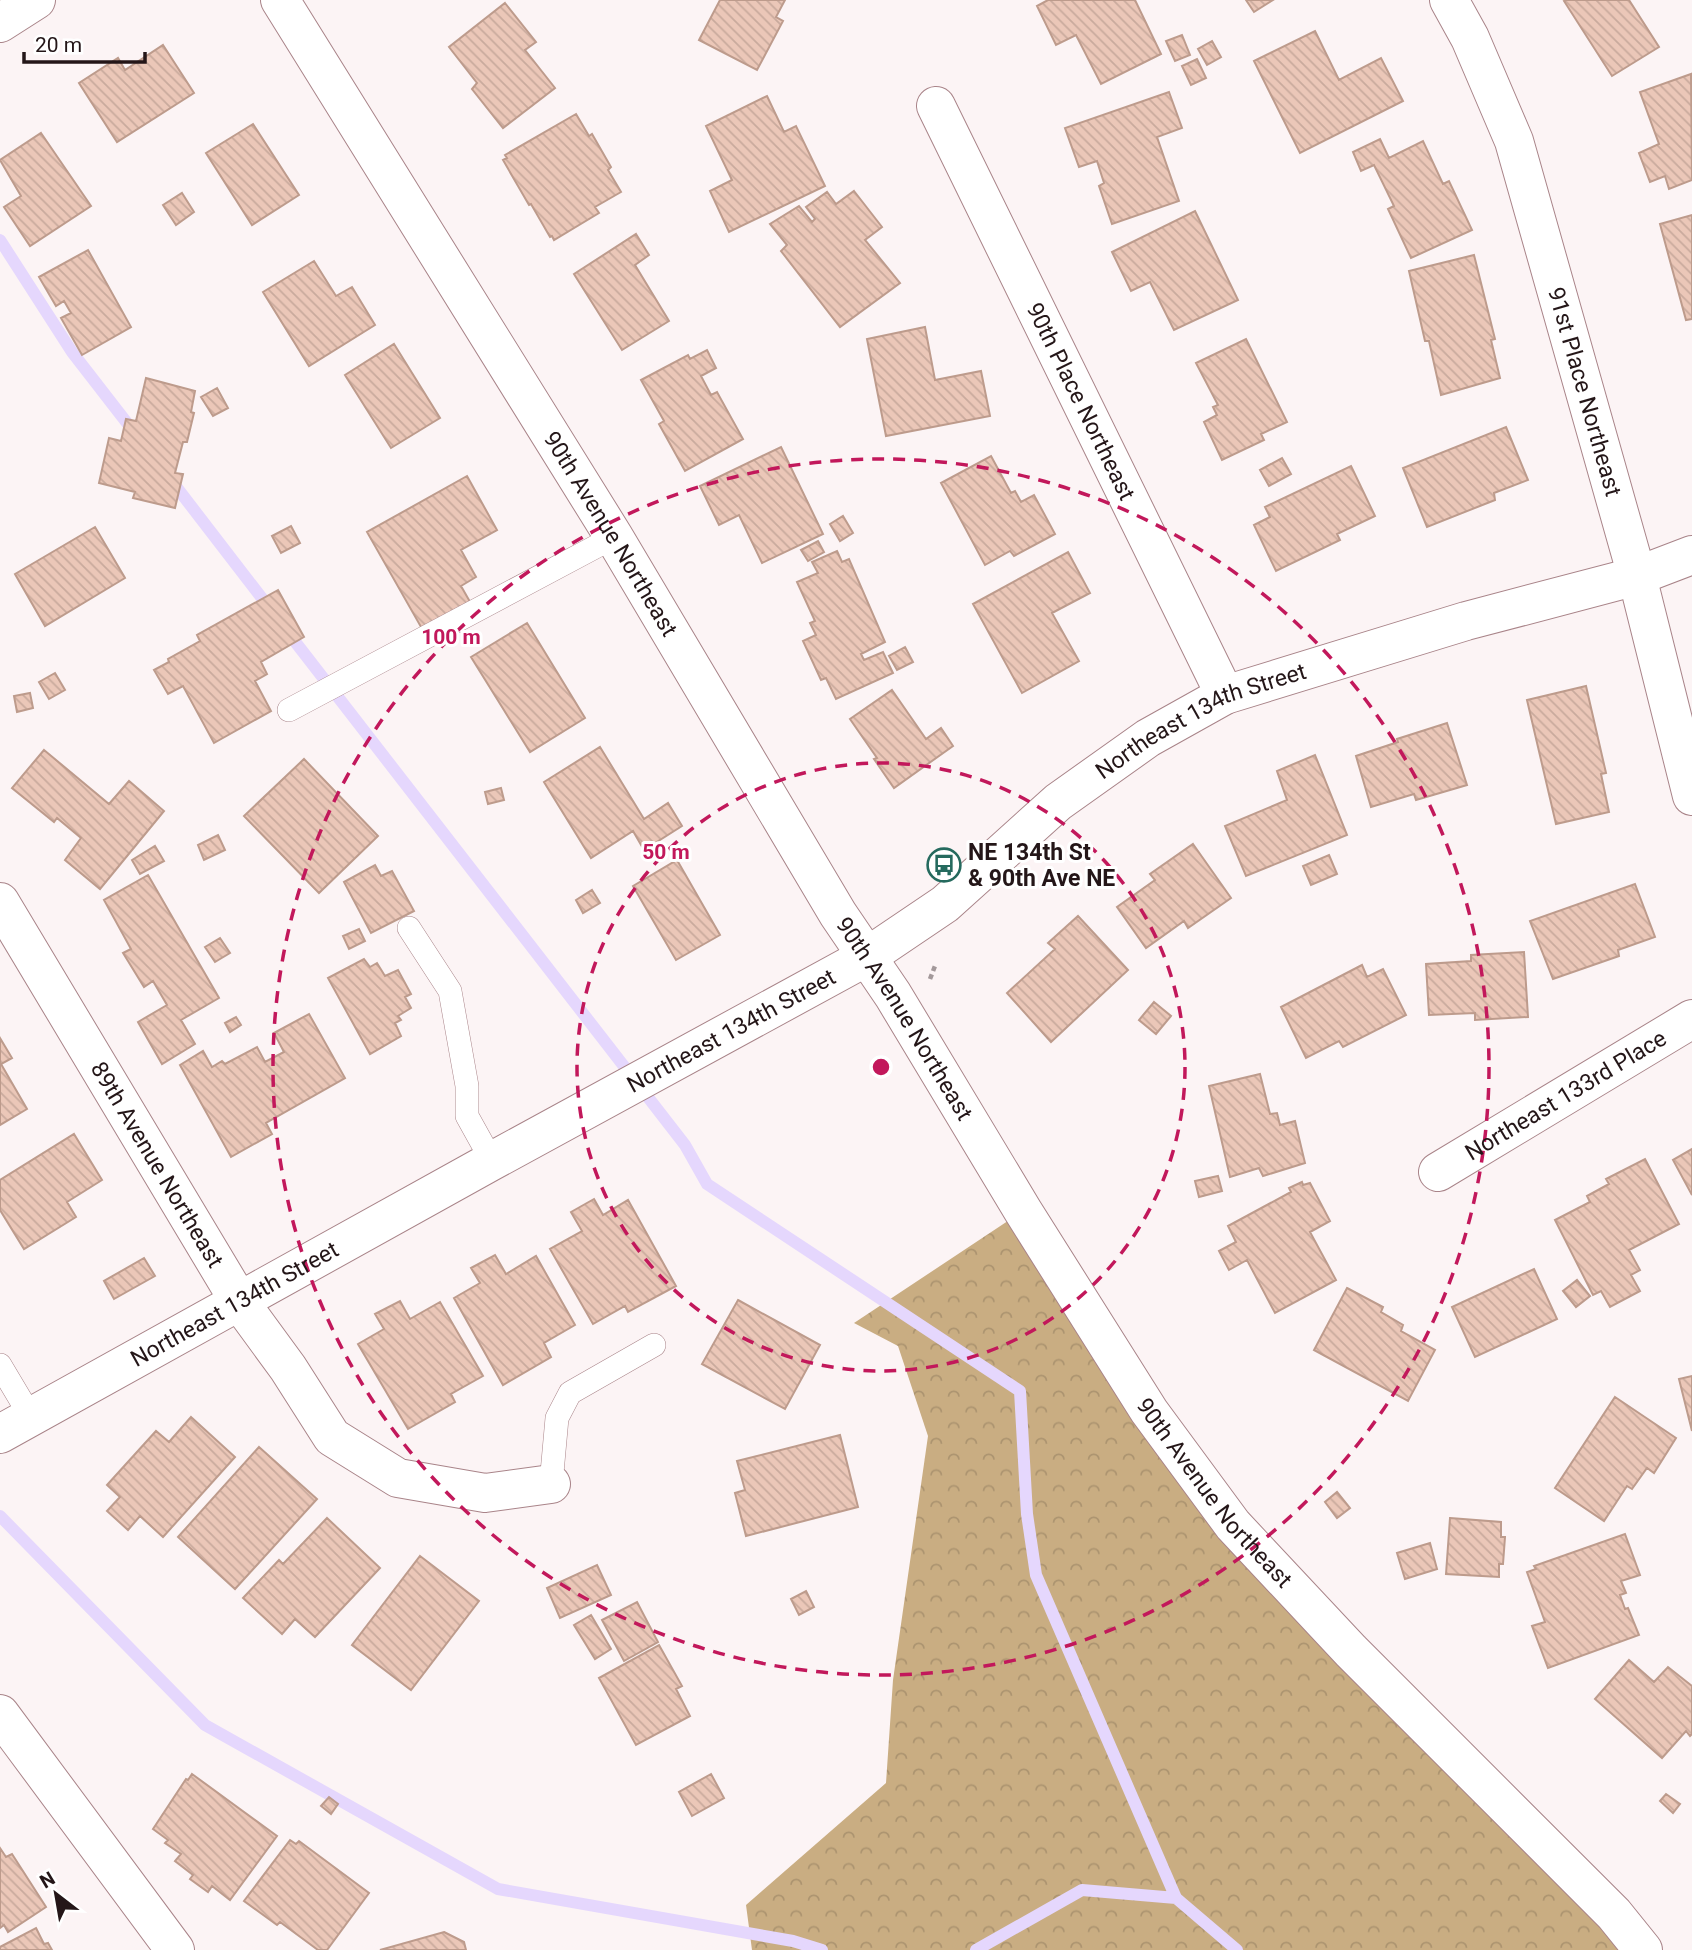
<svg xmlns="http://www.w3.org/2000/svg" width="1692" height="1950" font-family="Roboto,sans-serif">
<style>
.forest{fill:url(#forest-crowns)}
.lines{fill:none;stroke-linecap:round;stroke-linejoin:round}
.stream{stroke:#e5d7fd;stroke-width:12}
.building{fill:url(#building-back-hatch);stroke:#bd9b8c;stroke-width:2}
.service-casing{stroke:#a98489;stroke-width:24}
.minor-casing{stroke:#a98489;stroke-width:40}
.tertiary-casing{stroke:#a98489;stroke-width:40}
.path{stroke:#a3989a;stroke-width:4.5;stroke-dasharray:5 3.5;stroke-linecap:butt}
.service{stroke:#fff;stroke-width:23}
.minor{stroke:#fff;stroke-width:38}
.tertiary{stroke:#fff;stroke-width:38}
.ring{fill:none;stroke:#c2185b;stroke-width:3.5;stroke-dasharray:12 9}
.labels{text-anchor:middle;stroke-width:6;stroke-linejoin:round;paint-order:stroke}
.street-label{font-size:23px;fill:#241618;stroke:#fff}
.poi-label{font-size:23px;font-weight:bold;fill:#241618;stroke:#fff;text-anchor:start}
.centre{fill:#c2185b;stroke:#fff;stroke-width:3.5}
.ring-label{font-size:21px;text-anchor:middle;font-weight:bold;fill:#c2185b;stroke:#fff;stroke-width:6;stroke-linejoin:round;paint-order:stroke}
</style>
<defs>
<pattern id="forest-crowns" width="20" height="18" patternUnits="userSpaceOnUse" patternTransform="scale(1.75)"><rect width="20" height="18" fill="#c9ad82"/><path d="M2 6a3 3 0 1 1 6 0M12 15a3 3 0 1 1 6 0" fill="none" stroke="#ac9470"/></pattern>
<pattern id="building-back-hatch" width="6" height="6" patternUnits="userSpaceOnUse" patternTransform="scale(1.75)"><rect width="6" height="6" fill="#ebc7b8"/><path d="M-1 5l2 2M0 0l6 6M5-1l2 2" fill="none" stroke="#c9aa9d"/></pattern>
</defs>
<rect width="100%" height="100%" fill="#fcf4f5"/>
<path class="forest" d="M1023,1211L1149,1411L1643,1950H752L746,1905L886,1783L893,1680L928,1436L898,1346L854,1323Z"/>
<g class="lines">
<path class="stream" d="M0,240L72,352L134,432
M171,480L271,610
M286,630L685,1145L707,1184L1020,1391L1027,1514L1036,1575L1176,1898L1237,1950
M0,1516L205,1725L498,1889L793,1941L822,1950
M976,1950L1082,1890L1176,1898"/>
</g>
<path class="building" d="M720,0H785L776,17L783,21L757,70L699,40Z
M1048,0H1135L1161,54L1101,84L1076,35L1056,45L1037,6Z
M1246,0H1273L1254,12Z
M1566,0H1629L1659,47L1612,76L1564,1Z
M505,3L536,42L525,50L555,88L503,128L472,89L477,83L449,47Z
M1315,31L1339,80L1381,58L1403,101L1300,153L1254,61Z
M1182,35L1190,55L1175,61L1166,41Z
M1212,41L1221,57L1207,65L1198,49Z
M163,45L194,93L117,142L79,83L118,58L125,70Z
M1197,59L1206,78L1191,85L1182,66Z
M1691,74L1692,180L1669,189L1665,176L1650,182L1639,153L1659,144L1640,92Z
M1169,92L1182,128L1157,137L1179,201L1112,224L1099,186L1104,183L1097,161L1079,167L1065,128Z
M767,96L784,132L796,126L825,186L729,232L710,191L732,180L706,126Z
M576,114L589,136L592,134L611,167L608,170L621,192L595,207L599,213L554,240L552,236L550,237L531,204L529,205L503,160L507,158L505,155Z
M253,124L299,195L252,225L206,153Z
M41,133L91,206L30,246L4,207L21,196L0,160Z
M1380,139L1389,158L1423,141L1443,184L1449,181L1472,230L1411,258L1388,209L1394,206L1374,165L1361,171L1353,152Z
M854,191L882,227L865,240L900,283L840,327L781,251L787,245L770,224L799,206L812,222L815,219L806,207L827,192L836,204Z
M182,193L194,212L176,225L163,205Z
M1195,211L1238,300L1174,330L1150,282L1131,291L1112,252Z
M1692,215V319L1686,320L1660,224Z
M636,234L649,255L635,265L669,321L622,350L574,274Z
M88,250L131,327L82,355L61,318L71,313L64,301L56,306L39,277Z
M1474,255L1495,339L1491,340L1500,378L1441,395L1429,341H1425L1409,271Z
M314,261L336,296L352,287L375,325L309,366L263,292Z
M925,327L935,380L981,371L990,416L886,436L867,339Z
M1246,339L1287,422L1261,434L1264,440L1222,460L1204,422L1217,415L1213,407L1218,405L1196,363Z
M394,344L440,418L391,448L345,375Z
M707,350L716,368L701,376L711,395L717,392L743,439L685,471L659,424L664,421L641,380L688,355L690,359Z
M146,378L195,391L191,412L194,413L187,442H183L175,473L183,474L175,508L133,498L135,492L99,483L109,438L121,441L126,419L136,421Z
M217,388L228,408L213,416L201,397Z
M1506,427L1528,480L1494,493L1495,500L1427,527L1403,468Z
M781,447L823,534L762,563L739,515L719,525L700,486Z
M991,456L1011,493L1015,491L1021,502L1034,495L1055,534L1014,556L1010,551L985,565L941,483Z
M1282,458L1291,474L1269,486L1260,470Z
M1351,466L1375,516L1337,534L1340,540L1276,571L1254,525L1270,517L1265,507Z
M467,476L497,530L461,550L476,577L461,586L473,607L425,634L367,532Z
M843,516L853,533L840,541L830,524Z
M291,526L300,543L281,553L272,536Z
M95,527L125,578L45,626L15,574Z
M818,541L824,552L808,561L801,550Z
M837,551L842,562L849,559L885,642L861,654L864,660L883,652L893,673L836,699L826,678L821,680L803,641L816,635L810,623L815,621L797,582L818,573L812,562Z
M1068,552L1090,593L1052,613L1079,661L1022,693L973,604Z
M278,590L304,637L261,662L267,674L255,681L271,711L214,743L183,686L168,694L154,670L169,662L168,659L200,641L197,635Z
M527,623L585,718L530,752L471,657Z
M905,647L913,662L897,670L889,656Z
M55,673L65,690L49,699L39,682Z
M1586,686L1606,773L1601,774L1609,812L1556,824L1527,700Z
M892,690L926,739L941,728L953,746L894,788L874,759L877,758L850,719Z
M30,693L33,708L17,712L14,696Z
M1447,723L1467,785L1416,800L1414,794L1371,807L1356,756L1398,742L1397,739Z
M600,747L644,819L668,803L682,826L644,850L633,831L591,858L544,782Z
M44,750L109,804L129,781L164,811L100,889L65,860L81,838L57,818L54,822L12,788Z
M1315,755L1347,835L1246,876L1225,826L1287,800L1277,771Z
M304,759L378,836L319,893L244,816Z
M501,788L504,800L488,804L485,792Z
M218,835L225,850L204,860L198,845Z
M1193,844L1231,898L1188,928L1184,921L1146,948L1117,907L1155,880L1150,874Z
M155,846L164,861L140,874L132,860Z
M1329,855L1337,874L1311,885L1303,866Z
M677,860L720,935L676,960L633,886Z
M375,865L381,876L392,871L414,911L371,933L344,882Z
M148,875L219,998L181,1020L195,1044L162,1064L138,1022L167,1005L153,981L144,987L123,953L131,949L104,900Z
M1635,884L1655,937L1618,950L1619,956L1553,979L1530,921Z
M592,890L600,903L583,913L576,900Z
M1078,916L1128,970L1051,1042L1007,993L1055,949L1048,943Z
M359,929L365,941L349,949L343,936Z
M220,938L230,953L215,962L205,947Z
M1524,952L1528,1017L1475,1020V1013L1429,1015L1426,964L1471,961V955Z
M364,959L370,967L377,963L385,976L398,970L411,994L405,997L411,1008L398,1016L401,1020L395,1023L401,1036L370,1054L328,978Z
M1362,965L1367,977L1383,969L1406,1015L1343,1047L1339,1041L1306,1058L1281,1007Z
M1154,1002L1171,1016L1156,1034L1139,1020Z
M309,1014L345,1078L266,1123L272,1134L231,1157L180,1065L203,1051L212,1067L222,1061L225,1064L257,1047L265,1062L284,1052L274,1033Z
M236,1017L241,1025L230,1032L225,1023Z
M0,1038L12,1058L1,1064L27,1109L0,1125Z
M1260,1074L1270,1114L1277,1113L1280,1125L1295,1121L1305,1163L1263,1176L1259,1168L1230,1177L1209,1086Z
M74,1134L102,1180L67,1202L76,1217L24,1249L0,1210V1180Z
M1692,1149V1195L1673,1160Z
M1645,1159L1679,1224L1629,1250L1640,1270L1631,1275L1640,1291L1610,1307L1601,1291L1593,1295L1555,1220L1590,1202L1587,1196L1609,1184L1606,1179Z
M1218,1176L1222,1191L1199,1197L1195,1181Z
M1302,1182L1303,1185L1310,1183L1330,1221L1310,1232L1336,1280L1275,1313L1247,1260L1229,1270L1219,1251L1236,1242L1228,1226L1291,1192L1289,1188Z
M594,1199L603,1215L628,1200L676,1286L628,1312L625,1306L593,1324L550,1249L582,1231L571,1212Z
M495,1255L506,1274L536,1256L575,1325L544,1343L551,1357L503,1385L454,1298L480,1283L471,1268Z
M144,1258L155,1276L114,1299L104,1281Z
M1534,1269L1557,1319L1475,1357L1452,1307Z
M1577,1280L1590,1296L1576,1307L1563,1291Z
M1347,1288L1383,1307L1381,1312L1403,1325L1401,1331L1435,1350L1408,1401L1314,1350Z
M738,1300L820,1345L785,1409L702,1364Z
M400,1301L410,1319L440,1302L483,1376L451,1394L455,1402L408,1429L358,1344L384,1329L375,1314Z
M1692,1376V1431L1679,1379Z
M1615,1397L1676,1438L1654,1473L1647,1468L1632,1489L1627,1486L1604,1521L1555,1488Z
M191,1417L235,1457L163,1537L140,1516L128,1530L107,1511L120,1497L107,1485L156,1431L169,1442Z
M840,1435L858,1507L746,1536L735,1493L745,1490L737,1461Z
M259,1447L317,1499L235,1589L178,1537Z
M1337,1492L1350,1508L1337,1518L1325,1502Z
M327,1518L380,1568L315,1637L295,1619L282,1634L243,1598L279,1560L283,1564Z
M1450,1518L1501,1522V1537H1505L1503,1564H1499V1577L1446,1574Z
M1625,1534L1640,1575L1621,1581L1626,1593L1620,1595L1625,1609L1628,1608L1639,1635L1548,1668L1532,1626L1545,1622L1527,1572L1536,1569L1534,1566Z
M1430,1543L1437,1569L1405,1579L1397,1553Z
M420,1556L479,1601L411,1690L352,1645Z
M597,1565L611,1595L560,1618L547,1588Z
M806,1591L814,1607L799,1615L791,1599Z
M637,1602L658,1642L624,1661L602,1620Z
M591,1615L611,1649L595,1659L574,1625Z
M659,1645L682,1686L676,1689L690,1716L636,1745L599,1678Z
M1629,1660L1654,1682L1668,1667L1692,1686V1734L1690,1736L1686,1731L1662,1758L1595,1699Z
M192,1774L277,1836L230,1900L212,1886L208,1892L190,1879L193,1875L175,1861L181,1854L165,1843L168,1840L153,1829L186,1779L188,1780Z
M711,1774L724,1798L692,1816L679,1792Z
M1666,1794L1680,1804L1673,1813L1660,1801Z
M329,1797L338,1804L331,1814L321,1806Z
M290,1840L296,1844L299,1841L369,1893L327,1950H318L280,1922L277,1925L244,1901Z
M0,1848L6,1857L12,1854L46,1907L8,1932L4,1925L0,1928Z
M36,1928L44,1944L48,1943L52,1950H0V1947Z
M444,1932L464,1942L466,1950H380Z"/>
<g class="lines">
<defs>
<path id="service" d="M289,710L614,537
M409,928L450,991L467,1086V1116L492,1161
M0,1365L31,1417
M551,1484L557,1418L570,1393L654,1345"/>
<g id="minor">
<path id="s1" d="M1449,0L1470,38L1514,141L1637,576L1692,796"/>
<path d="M0,23L36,0"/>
<path id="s2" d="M936,106L1225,695"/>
<path id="s3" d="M0,902L239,1301L288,1368L332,1437L398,1478L485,1493L551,1484"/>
<path id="s4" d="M1438,1172L1692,1019"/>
<path d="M0,1714L175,1950"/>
</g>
<g id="tertiary">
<path id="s5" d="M280,0L614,537L838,914L893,995L1023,1211L1149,1411L1233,1525L1351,1651L1614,1914L1643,1950"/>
<path id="s6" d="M0,1434L492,1161L868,956L945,904L1058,802L1148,738L1225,695L1466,621L1637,576L1692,555"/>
</g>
</defs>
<use href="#service" class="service-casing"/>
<use href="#minor" class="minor-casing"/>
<use href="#tertiary" class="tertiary-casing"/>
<path class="path" d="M930,979L935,966"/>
<use href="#service" class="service"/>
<use href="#minor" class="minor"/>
<use href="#tertiary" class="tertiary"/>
</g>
<g class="ring">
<circle cx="881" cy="1067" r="304"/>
<circle cx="881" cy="1067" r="608"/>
</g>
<defs>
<symbol id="bus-ring" viewBox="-11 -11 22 22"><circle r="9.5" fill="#fff" stroke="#256a5e" stroke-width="1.5"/><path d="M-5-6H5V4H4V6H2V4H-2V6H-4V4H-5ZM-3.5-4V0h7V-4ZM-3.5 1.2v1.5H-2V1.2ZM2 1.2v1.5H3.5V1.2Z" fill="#256a5e"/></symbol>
</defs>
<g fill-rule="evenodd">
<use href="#bus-ring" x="925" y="846" width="38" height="38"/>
</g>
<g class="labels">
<g class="street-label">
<text dy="8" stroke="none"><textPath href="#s1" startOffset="416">91st Place Northeast</textPath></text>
<text dy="8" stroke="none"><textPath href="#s2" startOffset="329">90th Place Northeast</textPath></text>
<text dy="8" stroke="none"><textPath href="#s5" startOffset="628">90th Avenue Northeast</textPath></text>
<text dy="8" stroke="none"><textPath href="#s6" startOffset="1402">Northeast 134th Street</textPath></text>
<text dy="8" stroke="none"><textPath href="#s5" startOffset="1195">90th Avenue Northeast</textPath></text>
<text dy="8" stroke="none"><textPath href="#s6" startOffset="835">Northeast 134th Street</textPath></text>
<text dy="8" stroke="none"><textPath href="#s4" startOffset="149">Northeast 133rd Place</textPath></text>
<text dy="8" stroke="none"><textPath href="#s3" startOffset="306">89th Avenue Northeast</textPath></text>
<text dy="8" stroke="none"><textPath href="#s6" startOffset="268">Northeast 134th Street</textPath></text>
<text dy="8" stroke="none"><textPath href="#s5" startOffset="1762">90th Avenue Northeast</textPath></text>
</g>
<g class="poi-label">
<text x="968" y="860">NE 134th St<tspan x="968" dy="26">&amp; 90th Ave NE</tspan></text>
</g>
</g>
<circle cx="881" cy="1067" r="10" class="centre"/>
<g class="ring-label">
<text x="451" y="644">100 m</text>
<text x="666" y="859">50 m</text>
</g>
<g transform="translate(56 1894) rotate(329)" stroke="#ffffff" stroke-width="5" paint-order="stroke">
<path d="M0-5L12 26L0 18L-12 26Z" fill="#241618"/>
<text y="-10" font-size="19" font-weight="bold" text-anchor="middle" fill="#241618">N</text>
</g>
<path d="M24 52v10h121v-10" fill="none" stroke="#241618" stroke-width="3.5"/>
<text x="35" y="52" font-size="21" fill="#241618" stroke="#ffffff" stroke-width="5" paint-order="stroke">20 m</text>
</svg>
